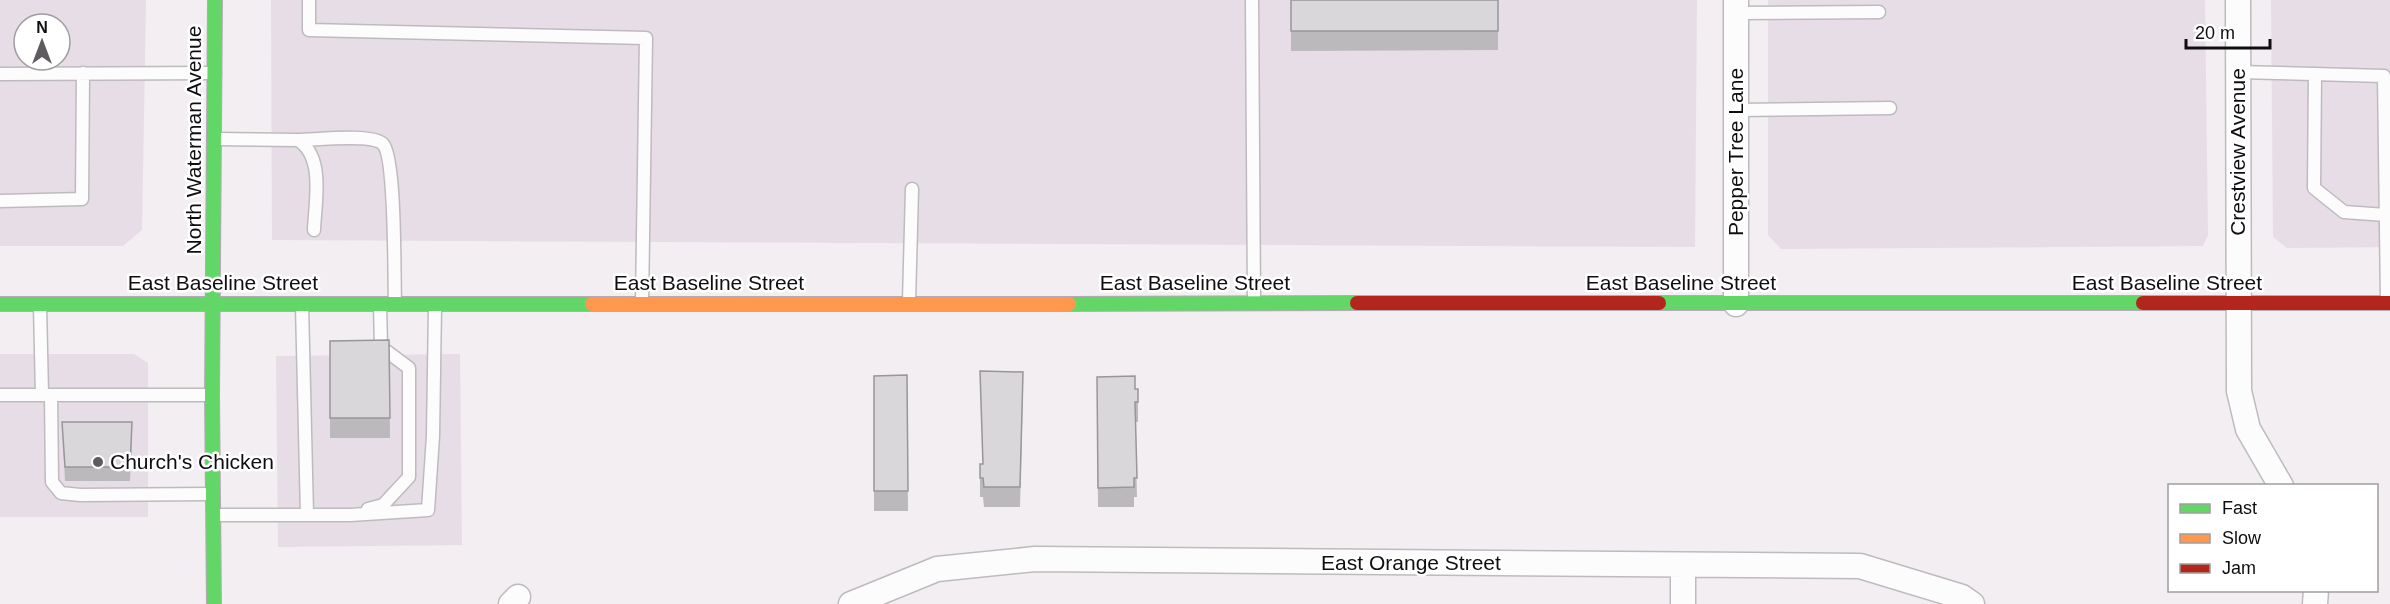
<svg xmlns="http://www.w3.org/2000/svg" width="2390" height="604" font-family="Arial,sans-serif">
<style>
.built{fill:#e7dde6;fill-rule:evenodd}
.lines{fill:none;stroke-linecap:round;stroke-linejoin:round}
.lane-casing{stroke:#bebbbe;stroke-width:15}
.street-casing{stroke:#bebbbe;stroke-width:27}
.fast-casing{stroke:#b6aab6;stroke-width:16}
.slow-casing{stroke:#b6aab6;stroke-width:16}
.jam-casing{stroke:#b6aab6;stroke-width:16}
.lane{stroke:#fdfcfd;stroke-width:12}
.street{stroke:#fdfcfd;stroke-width:24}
.fast{stroke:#63d668;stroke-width:14}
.slow{stroke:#ff974d;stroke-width:14}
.jam{stroke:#b3261e;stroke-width:14}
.wall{fill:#bbb9bb}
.building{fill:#dad7da;stroke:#999699;stroke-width:1.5}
.poi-dot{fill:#5f5c5f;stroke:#fff;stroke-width:2}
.labels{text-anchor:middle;stroke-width:5;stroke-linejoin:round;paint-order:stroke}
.street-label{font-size:21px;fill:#100d10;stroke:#fff}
.poi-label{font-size:21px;fill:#100d10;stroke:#fff;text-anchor:start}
</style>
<rect width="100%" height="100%" fill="#f2eef2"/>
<path class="built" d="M0,0H146L142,230L123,246H0ZM24,24H60V60H24Z
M271,0H1697L1695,247L272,240Z
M1768,0H2205L2208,235L2203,246L1781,249L1768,235Z
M2271,0H2390V247L2287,248L2273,237Z
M0,354H134L148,363V517H0Z
M460,354L462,545L278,547L276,356Z"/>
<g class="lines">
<defs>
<path id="lane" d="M309,0V30L646,38L642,303
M1252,0L1254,302
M1736,13L1879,12
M2238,72L2384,76L2387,302
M0,74L215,73
M2315,74L2314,188L2344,212L2386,215
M1736,110L1890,108
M217,139L298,140C325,157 315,202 314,230
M298,140C315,140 372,133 383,144C396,158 394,279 395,304
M0,201L82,199L83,73
M909,302L912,189
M40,305L42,395
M302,305L307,515
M0,395H211
M51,395L52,482L61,493L80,495L211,494
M368,509L383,505L409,477V368L381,347L380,304
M215,515H350L428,510L433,436L435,306"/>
<path id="street" d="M1736,0V304
M2238,0L2239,391L2248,429L2281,486
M1683,565V604
M511,604L518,597
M851,604L937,569L1035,559L1860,566L1962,597L1972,604
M2315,604L2316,590"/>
<path id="fast" d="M1659,303H2143
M0,304H592
M1069,304L1357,303
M214,604L212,395L215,0"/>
<path id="slow" d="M592,304H1069"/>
<path id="jam" d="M1357,303H1659
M2143,303H2390"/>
</defs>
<use href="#lane" class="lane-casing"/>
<use href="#street" class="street-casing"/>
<use href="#fast" class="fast-casing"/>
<use href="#slow" class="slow-casing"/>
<use href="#jam" class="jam-casing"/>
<use href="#lane" class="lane"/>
<use href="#street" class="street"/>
<use href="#fast" class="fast"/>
<use href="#slow" class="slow"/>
<use href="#jam" class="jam"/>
</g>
<path class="wall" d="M1291,0H1498V50L1291,51Z
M389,340L390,438H330V341Z
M980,371L1023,392L1020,507H984L983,497H980V464H983Z
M907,375L908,511H874V376Z
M1097,377L1135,389H1138V422H1135L1137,497H1134V507H1098Z
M62,422L132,436L130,481H65Z"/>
<path class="building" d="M1291,0H1498V31H1291Z
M389,340L390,418H330V341Z
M980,371L1023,372L1020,487H984L983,478H980V464H983Z
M907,375L908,491H874V376Z
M1135,376V389H1138V402H1135L1137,478H1134V487L1098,488L1097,377Z
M62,422H132L130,467H65Z"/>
<circle class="poi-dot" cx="98" cy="462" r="6"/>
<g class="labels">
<g class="street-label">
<text transform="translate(194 140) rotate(-90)" y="7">North Waterman Avenue</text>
<text transform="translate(1736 152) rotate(-90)" y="7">Pepper Tree Lane</text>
<text transform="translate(2238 152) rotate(-90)" y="7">Crestview Avenue</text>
<text x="223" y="290">East Baseline Street</text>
<text x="709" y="290">East Baseline Street</text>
<text x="1195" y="290">East Baseline Street</text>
<text x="1681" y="290">East Baseline Street</text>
<text x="2167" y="290">East Baseline Street</text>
<text x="1411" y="570">East Orange Street</text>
</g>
<g class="poi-label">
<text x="110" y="469">Church's Chicken</text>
</g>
</g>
<rect x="2168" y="484" width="210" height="108" fill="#ffffff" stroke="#9f9e9f" stroke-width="1.5"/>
<rect x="2180" y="504" width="30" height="9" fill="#63d668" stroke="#9f9e9f" stroke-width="1.5"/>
<text x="2222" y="514" font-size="18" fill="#100d10">Fast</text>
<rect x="2180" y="534" width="30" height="9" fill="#ff974d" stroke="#9f9e9f" stroke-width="1.5"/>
<text x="2222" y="544" font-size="18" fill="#100d10">Slow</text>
<rect x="2180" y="564" width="30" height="9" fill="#b3261e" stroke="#9f9e9f" stroke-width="1.5"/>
<text x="2222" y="574" font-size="18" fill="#100d10">Jam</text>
<g transform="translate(42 42)"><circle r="28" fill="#ffffff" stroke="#9f9e9f" stroke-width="1.5"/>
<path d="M0-4.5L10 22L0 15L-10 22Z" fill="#5f5c5f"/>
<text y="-9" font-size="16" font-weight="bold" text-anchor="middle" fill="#100d10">N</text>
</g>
<path d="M2186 39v9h84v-9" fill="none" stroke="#100d10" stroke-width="3"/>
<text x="2195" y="39" font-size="18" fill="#100d10" stroke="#ffffff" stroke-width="4.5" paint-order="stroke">20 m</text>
</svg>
